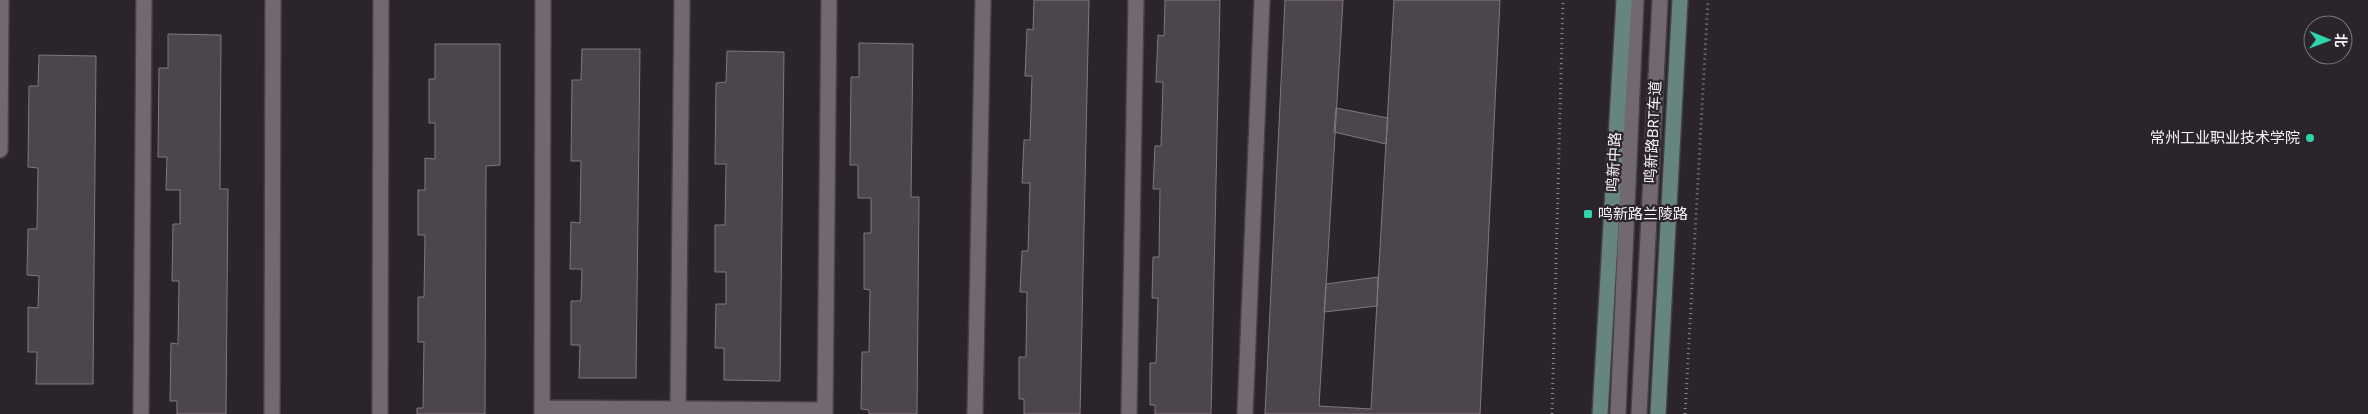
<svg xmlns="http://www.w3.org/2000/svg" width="2368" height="414" font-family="'Noto Sans','Noto Sans SC',sans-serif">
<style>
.building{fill:#4c454b;stroke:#80787f}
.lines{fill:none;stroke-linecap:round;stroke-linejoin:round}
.lane-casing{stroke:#464045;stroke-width:18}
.secondary-casing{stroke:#464045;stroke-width:18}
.path{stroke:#8e888d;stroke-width:3;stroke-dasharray:1 4;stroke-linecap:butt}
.lane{stroke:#71696f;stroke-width:15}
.secondary{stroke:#67857f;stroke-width:15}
.poi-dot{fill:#2ed4aa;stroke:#2b242a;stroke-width:2}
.labels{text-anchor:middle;stroke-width:4.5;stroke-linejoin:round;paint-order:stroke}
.street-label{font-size:15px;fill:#f7f2f6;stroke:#2b242a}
.poi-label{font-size:15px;fill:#f7f2f6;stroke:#2b242a;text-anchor:end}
</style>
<rect width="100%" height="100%" fill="#2b242a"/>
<path class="building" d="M1034,0H1089L1080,414H1024V399H1019V357H1026L1027,292H1020L1022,251H1028L1030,183H1022L1024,140H1030L1032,76H1025L1027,29L1033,30Z
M1165,0H1220L1211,414H1155V405H1150V363H1156L1158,298H1152L1153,257H1159L1160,189H1153L1155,146H1161L1163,82H1156L1158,35L1164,36Z
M1285,0H1343L1319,406L1371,409L1394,0H1500L1480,414H1265Z
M168,34L221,35L220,189H228L226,414H177V401H170L171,343L178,344L179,281H172L173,224H180V190H166L167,157H158L159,68H168Z
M859,43L913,44L911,197H919L917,414H869V410L861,409L862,352H869L870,290L864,289V233H871V198H858V165H850L851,77H859Z
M435,44H500V165L486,166L485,414H417V408H423L424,342H418V297H424L425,235H418V190H425V158L435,159V123H429V79H435Z
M582,49H640L636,378H579L580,345H571V301H581L582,269H570L571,222L580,223L581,161H571L572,80H581Z
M727,51L784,52L780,381L724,380V348H715L716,304H726V272H715V225H725L726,164H715L716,83L726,82Z
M39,55L96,56L93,384H36L37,352H28V307L38,308L39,276L27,275L28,229H37L38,168L28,167L29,86H38Z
M1336,108L1388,118L1386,144L1334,132Z
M1378,277L1377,306L1324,312L1326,284Z"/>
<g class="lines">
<defs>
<path id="lane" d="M0,150L1,0
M542,408L825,410
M141,414L144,0
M272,414L273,0
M380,414L381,0
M542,414L543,0
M678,414L682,0
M825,414L829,0
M975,414L983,0
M1129,414L1136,0
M1245,414L1262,0
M1618,414L1636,0
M1639,414L1660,0"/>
<path id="secondary" d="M1600,414L1624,0
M1658,414L1680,0"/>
</defs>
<use href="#lane" class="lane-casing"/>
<use href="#secondary" class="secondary-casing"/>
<path class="path" d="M1552,414L1563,0
M1685,414L1708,0"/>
<use href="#lane" class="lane"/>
<use href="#secondary" class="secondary"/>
</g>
<g class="poi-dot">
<circle cx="2310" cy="138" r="5"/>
<rect x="1583" y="209" width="10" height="10" rx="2.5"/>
</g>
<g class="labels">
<g class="street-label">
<text transform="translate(1653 132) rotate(-87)" y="5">鸣新路BRT车道</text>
<text transform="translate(1614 162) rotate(-87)" y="5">鸣新中路</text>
</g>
<g class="poi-label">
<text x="2300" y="143">常州工业职业技术学院</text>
<text x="1598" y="219" text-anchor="start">鸣新路兰陵路</text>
</g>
</g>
<g transform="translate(2328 40) rotate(91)"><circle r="24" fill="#2b242a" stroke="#7d767c"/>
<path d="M0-4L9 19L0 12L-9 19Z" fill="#2ed4aa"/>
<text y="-8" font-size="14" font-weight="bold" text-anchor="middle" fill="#f7f2f6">北</text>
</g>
</svg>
